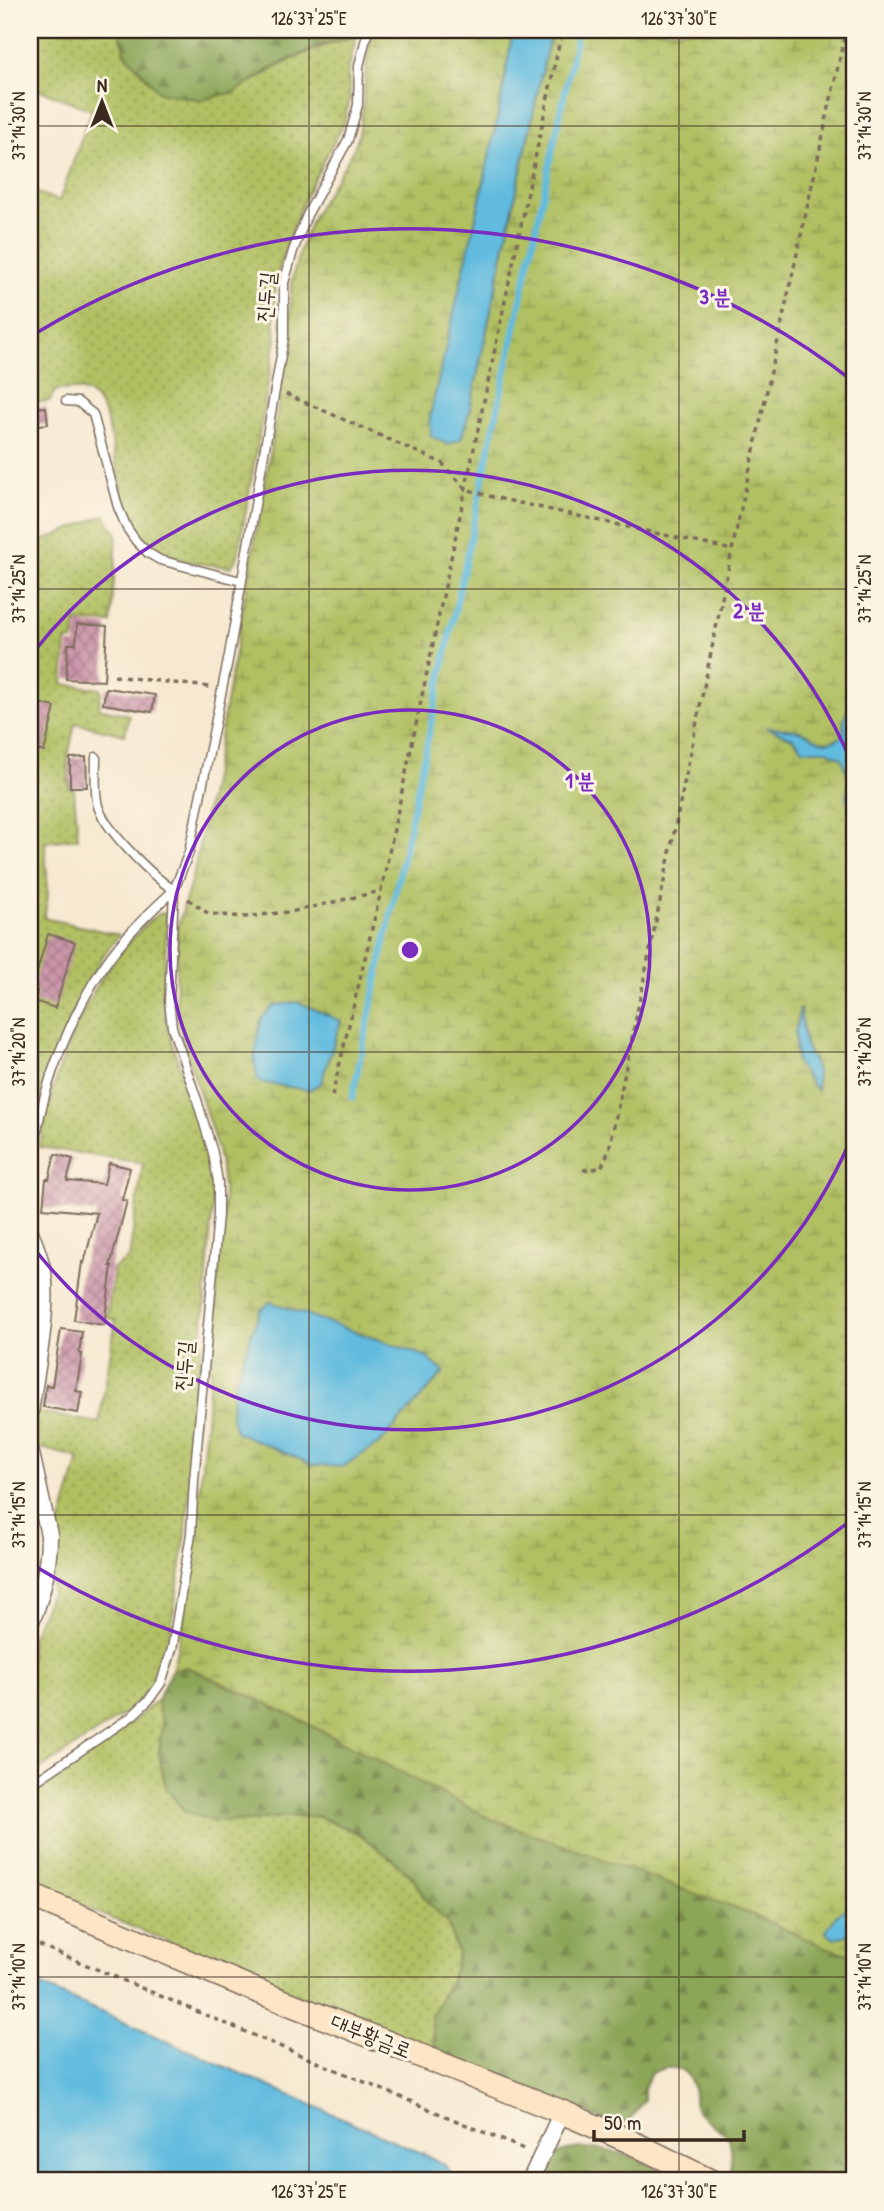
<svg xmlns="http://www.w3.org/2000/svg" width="884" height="2211" font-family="'Patrick Hand','Poor Story',sans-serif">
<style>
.grass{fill:url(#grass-dots);stroke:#767540;stroke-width:2}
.forest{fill:url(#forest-firs);stroke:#64683b;stroke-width:2}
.wetland{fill:url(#wetland-marsh);stroke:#767540;stroke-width:2;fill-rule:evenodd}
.water{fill:#61bbdf;stroke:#4e727e;stroke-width:2}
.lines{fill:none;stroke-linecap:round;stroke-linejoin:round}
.stream{stroke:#61bbdf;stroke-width:6}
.building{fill:url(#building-cross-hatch)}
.lane-casing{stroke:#7d6d5d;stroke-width:11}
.street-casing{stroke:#7d6d5d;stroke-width:19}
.secondary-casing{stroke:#7d6d5d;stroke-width:26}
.path{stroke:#7d6d5d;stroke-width:3.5;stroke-dasharray:5 5;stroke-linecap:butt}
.lane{stroke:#fff;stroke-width:8}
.street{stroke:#fff;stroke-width:16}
.secondary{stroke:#fde5c5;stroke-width:23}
.ticks{fill:none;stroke:#3b2a1e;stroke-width:2;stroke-opacity:0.45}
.ring{fill:none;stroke:#7b2cbf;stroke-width:3.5}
.labels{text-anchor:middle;stroke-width:6;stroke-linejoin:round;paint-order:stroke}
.street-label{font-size:21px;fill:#3b2a1e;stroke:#fcf5e5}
.centre{fill:#7b2cbf;stroke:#fcf5e5;stroke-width:3.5}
.ring-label{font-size:21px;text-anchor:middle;font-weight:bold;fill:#7b2cbf;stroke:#fcf5e5;stroke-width:6;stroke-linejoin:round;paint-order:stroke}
.neatline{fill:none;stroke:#3b2a1e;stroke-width:2.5}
.ticks-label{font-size:18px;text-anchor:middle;fill:#3b2a1e}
</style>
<defs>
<pattern id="grass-dots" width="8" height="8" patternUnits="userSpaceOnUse" patternTransform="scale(1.75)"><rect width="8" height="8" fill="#b0c062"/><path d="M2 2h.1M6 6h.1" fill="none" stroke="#909c50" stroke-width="1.8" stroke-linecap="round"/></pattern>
<pattern id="forest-firs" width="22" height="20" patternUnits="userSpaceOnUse" patternTransform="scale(1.75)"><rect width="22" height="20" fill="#8ca658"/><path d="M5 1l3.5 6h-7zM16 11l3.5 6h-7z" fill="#748748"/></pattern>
<pattern id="wetland-marsh" width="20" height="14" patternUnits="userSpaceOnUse" patternTransform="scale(1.75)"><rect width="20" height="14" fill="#b0c062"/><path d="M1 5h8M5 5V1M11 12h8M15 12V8" fill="none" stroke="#909c50"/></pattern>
<pattern id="building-cross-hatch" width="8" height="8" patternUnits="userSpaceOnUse" patternTransform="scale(1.75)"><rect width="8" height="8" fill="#cc96ab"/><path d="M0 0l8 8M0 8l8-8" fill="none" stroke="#a77b8b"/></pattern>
</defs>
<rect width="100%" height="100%" fill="#fcf5e5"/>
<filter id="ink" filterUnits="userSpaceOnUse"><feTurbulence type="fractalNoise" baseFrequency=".0143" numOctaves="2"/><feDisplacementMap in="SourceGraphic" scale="14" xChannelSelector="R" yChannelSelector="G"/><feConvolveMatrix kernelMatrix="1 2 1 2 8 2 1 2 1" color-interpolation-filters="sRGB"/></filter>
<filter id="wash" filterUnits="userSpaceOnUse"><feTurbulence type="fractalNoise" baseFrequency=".00686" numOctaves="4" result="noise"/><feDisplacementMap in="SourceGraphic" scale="28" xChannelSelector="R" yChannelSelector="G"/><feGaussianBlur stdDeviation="1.57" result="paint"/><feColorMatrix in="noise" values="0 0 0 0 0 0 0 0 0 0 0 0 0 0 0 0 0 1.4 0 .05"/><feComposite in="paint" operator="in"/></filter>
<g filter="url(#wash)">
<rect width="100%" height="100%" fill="#f7e9d1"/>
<path class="grass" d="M30,30H119L126,54L235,92C275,67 310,48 356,36L348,73L350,98L344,123L306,195L286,246L277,276L273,307L276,339L238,556L231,567C207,565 166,560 147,546C108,516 123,410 88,393C77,388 67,389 56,390L49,401L30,403V190L59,201L92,110L30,86Z
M105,515L117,535L111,623L76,622L74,640L66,641L63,684L101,689L99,708L129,715L125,735L75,723L68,757L69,788L74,789L78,838L45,842L48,897L44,918L119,935L103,956L87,984L69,1023L44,1087L30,1178V546Z
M163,913L165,914L167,919C166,955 160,993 168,1028C181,1082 210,1133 214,1190L186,1533L167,1654L155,1683L127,1712L30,1776V1640L51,1593L53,1568L59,1548L58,1533L79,1458L37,1447L36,1412L99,1423L116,1320L107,1318L114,1268L129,1258L143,1163L39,1147C54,1072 81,993 134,937C143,928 151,916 163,913Z
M157,1700L162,1723L159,1754L166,1788L185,1812L213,1821H249L280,1817L317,1816L356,1832L391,1858L413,1878L427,1902L447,1921L458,1954L451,1981L441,1996L454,2059L30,1885V1791L134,1721Z"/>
<path class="forest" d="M119,30H359L356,36L325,44L279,64L235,92L201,100L159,92L126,54Z
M30,1252C36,1273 39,1292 37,1313H30Z
M187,1667L291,1715L489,1818L756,1916L825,1947L854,1955V2181H740L730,2177C731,2164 735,2144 725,2134C716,2125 704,2121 696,2109C693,2102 695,2095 693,2087C687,2064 669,2065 651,2073L644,2088V2100L629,2122L613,2124L454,2059L434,2045L431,2016L451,1981L458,1954L447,1921L427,1902L413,1878L391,1858L356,1832L317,1816L280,1817L249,1821H213L185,1812L166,1788L159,1754L162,1723L157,1700L172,1670Z
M583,2148C626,2150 644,2162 682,2181H541C549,2157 558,2150 583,2148Z"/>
<path class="wetland" d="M374,30H513C492,160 460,287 430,416L469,413L551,30H854V693L844,719L843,737C825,745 817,742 801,732L793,739L804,750H827L842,759L850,780L846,798L852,809L854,808V1903L836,1916L849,1936L854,1928V1955L825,1947L756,1916L489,1818L291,1715L201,1673L187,1667L172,1670C186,1618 191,1565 197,1512C209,1408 215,1304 224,1199L221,1168L213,1134L182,1038L176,1009L177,929L194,871L214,772L290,338C290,322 290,306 291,290C294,262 306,229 320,204C331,185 350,161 357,140C368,103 361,66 374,30ZM800,1010L805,1045L817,1070V1090L805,1076ZM260,1311L313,1465L237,1432L231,1415L235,1381Z"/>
<path class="water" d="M513,30H551L469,413L461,439L448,445L431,436L430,416L480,200L503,91Z
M854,693V808L852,810L846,798L850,780L842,759L827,750H804L793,738L765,727C776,729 790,728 800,731C820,738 819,749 843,736L844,719Z
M298,1002L341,1021L321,1083L309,1090L258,1082L254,1060L261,1019L275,1005Z
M800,1008L805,1045L817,1070V1091L796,1062L795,1032Z
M270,1302L425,1356L444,1372L380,1443L342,1467L313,1465L236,1432L231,1415L235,1381L260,1311Z
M854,1903C854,1925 859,1933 834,1939L826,1932L836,1916Z
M30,1981L424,2154L445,2165L455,2181H30Z"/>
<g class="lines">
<path class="stream" d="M352,1098L578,30"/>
</g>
<g id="blocks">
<path class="building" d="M46,407L48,424L30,426V408Z
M77,624L107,626L104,681L66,679L68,644H76Z
M106,688L155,695L152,712L103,704Z
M30,701L55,707L44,752L30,748Z
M86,757L87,787H70V758Z
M48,934L75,942L55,1008L34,1001L37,991L32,989Z
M55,1154L73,1159L67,1181L104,1184L109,1163L130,1168L122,1200L127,1201L110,1266H112L104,1325L74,1320L82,1262L84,1263L97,1213L43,1208L46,1179H49Z
M61,1329L82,1332L79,1353L82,1354L76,1391L82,1392L78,1413L43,1407L46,1385L52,1386Z"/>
</g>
</g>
<g filter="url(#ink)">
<use href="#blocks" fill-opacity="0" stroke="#7d6d5d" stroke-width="2"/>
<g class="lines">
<defs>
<path id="lane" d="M66,401L78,402L93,414L118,507L127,528L136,541L148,553L160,560L241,581
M30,1227C30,1190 32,1152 40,1115C52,1061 83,990 118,947C135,926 154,908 174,890C153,877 105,830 98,806C94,791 96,772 96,757
M30,1785L132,1716L149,1700L161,1683L172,1649L191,1534L194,1480L218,1215V1182L213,1153L197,1100L172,1027L169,1001L174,890L189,852L229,655L284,338V283L293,251L307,215L348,140L358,105L359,66L368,30"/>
<path id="street" d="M30,1232C35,1246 41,1259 43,1273C49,1312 35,1373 30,1413
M30,1449L49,1535C49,1565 42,1596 30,1624
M530,2181L562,2112"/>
<path id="secondary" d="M30,1895L255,1990L562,2112L629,2141L710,2181"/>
</defs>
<use href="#lane" class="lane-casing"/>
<use href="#street" class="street-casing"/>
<use href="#secondary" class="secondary-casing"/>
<path class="path" d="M286,394L442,463L466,489L493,497L732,550
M114,676L209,687
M188,899L209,914L245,917L295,911L381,891
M332,1096L381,891L562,30
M583,1170L601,1168L609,1150L732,550L846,30
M30,1941L526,2150"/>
<use href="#lane" class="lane"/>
<use href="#street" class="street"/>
<use href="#secondary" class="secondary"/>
</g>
</g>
<path class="ticks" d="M309,30V2181M679,30V2181M30,126H854M30,589H854M30,1052H854M30,1515H854M30,1977H854"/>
<g class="ring">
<circle cx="410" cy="950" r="240"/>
<path d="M853 1134A480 480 0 0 1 32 1246M32 654A480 480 0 0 1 853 766"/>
<path d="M854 1518A721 721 0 0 1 33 1565M33 335A721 721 0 0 1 854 382"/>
</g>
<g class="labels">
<g class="street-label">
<text transform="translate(266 297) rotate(-85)" y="7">진두길</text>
<text transform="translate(184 1366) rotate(-85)" y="7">진두길</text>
<text transform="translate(371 2036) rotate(22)" y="7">대부황금로</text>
</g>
</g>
<circle cx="410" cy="950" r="10" class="centre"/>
<g class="ring-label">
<text x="715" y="304">3 분</text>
<text x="749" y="618">2 분</text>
<text x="580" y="788">1 분</text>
</g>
<rect width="884" height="2211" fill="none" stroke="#fcf5e5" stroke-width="77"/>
<g transform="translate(102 102)" stroke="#fcf5e5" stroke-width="5" paint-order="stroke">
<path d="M0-5L12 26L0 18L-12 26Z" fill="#3b2a1e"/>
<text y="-10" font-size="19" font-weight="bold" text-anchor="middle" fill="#3b2a1e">N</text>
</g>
<path d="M594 2130v10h150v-10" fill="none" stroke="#3b2a1e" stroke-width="3.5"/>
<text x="604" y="2130" font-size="21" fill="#3b2a1e" stroke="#fcf5e5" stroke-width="5" paint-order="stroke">50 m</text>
<rect x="38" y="38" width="808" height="2134" class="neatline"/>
<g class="ticks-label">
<text x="309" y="25">126°37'25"E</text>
<text x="679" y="25">126°37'30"E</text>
<text transform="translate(19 126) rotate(-90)" y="6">37°14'30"N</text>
<text transform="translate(865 126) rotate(-90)" y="6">37°14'30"N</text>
<text transform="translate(19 589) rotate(-90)" y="6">37°14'25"N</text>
<text transform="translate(865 589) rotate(-90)" y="6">37°14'25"N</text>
<text transform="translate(19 1052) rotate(-90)" y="6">37°14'20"N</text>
<text transform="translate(865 1052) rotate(-90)" y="6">37°14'20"N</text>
<text transform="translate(19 1515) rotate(-90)" y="6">37°14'15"N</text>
<text transform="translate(865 1515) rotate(-90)" y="6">37°14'15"N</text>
<text transform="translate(19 1977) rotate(-90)" y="6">37°14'10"N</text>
<text transform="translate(865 1977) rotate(-90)" y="6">37°14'10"N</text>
<text x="309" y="2198">126°37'25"E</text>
<text x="679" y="2198">126°37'30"E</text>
</g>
</svg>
